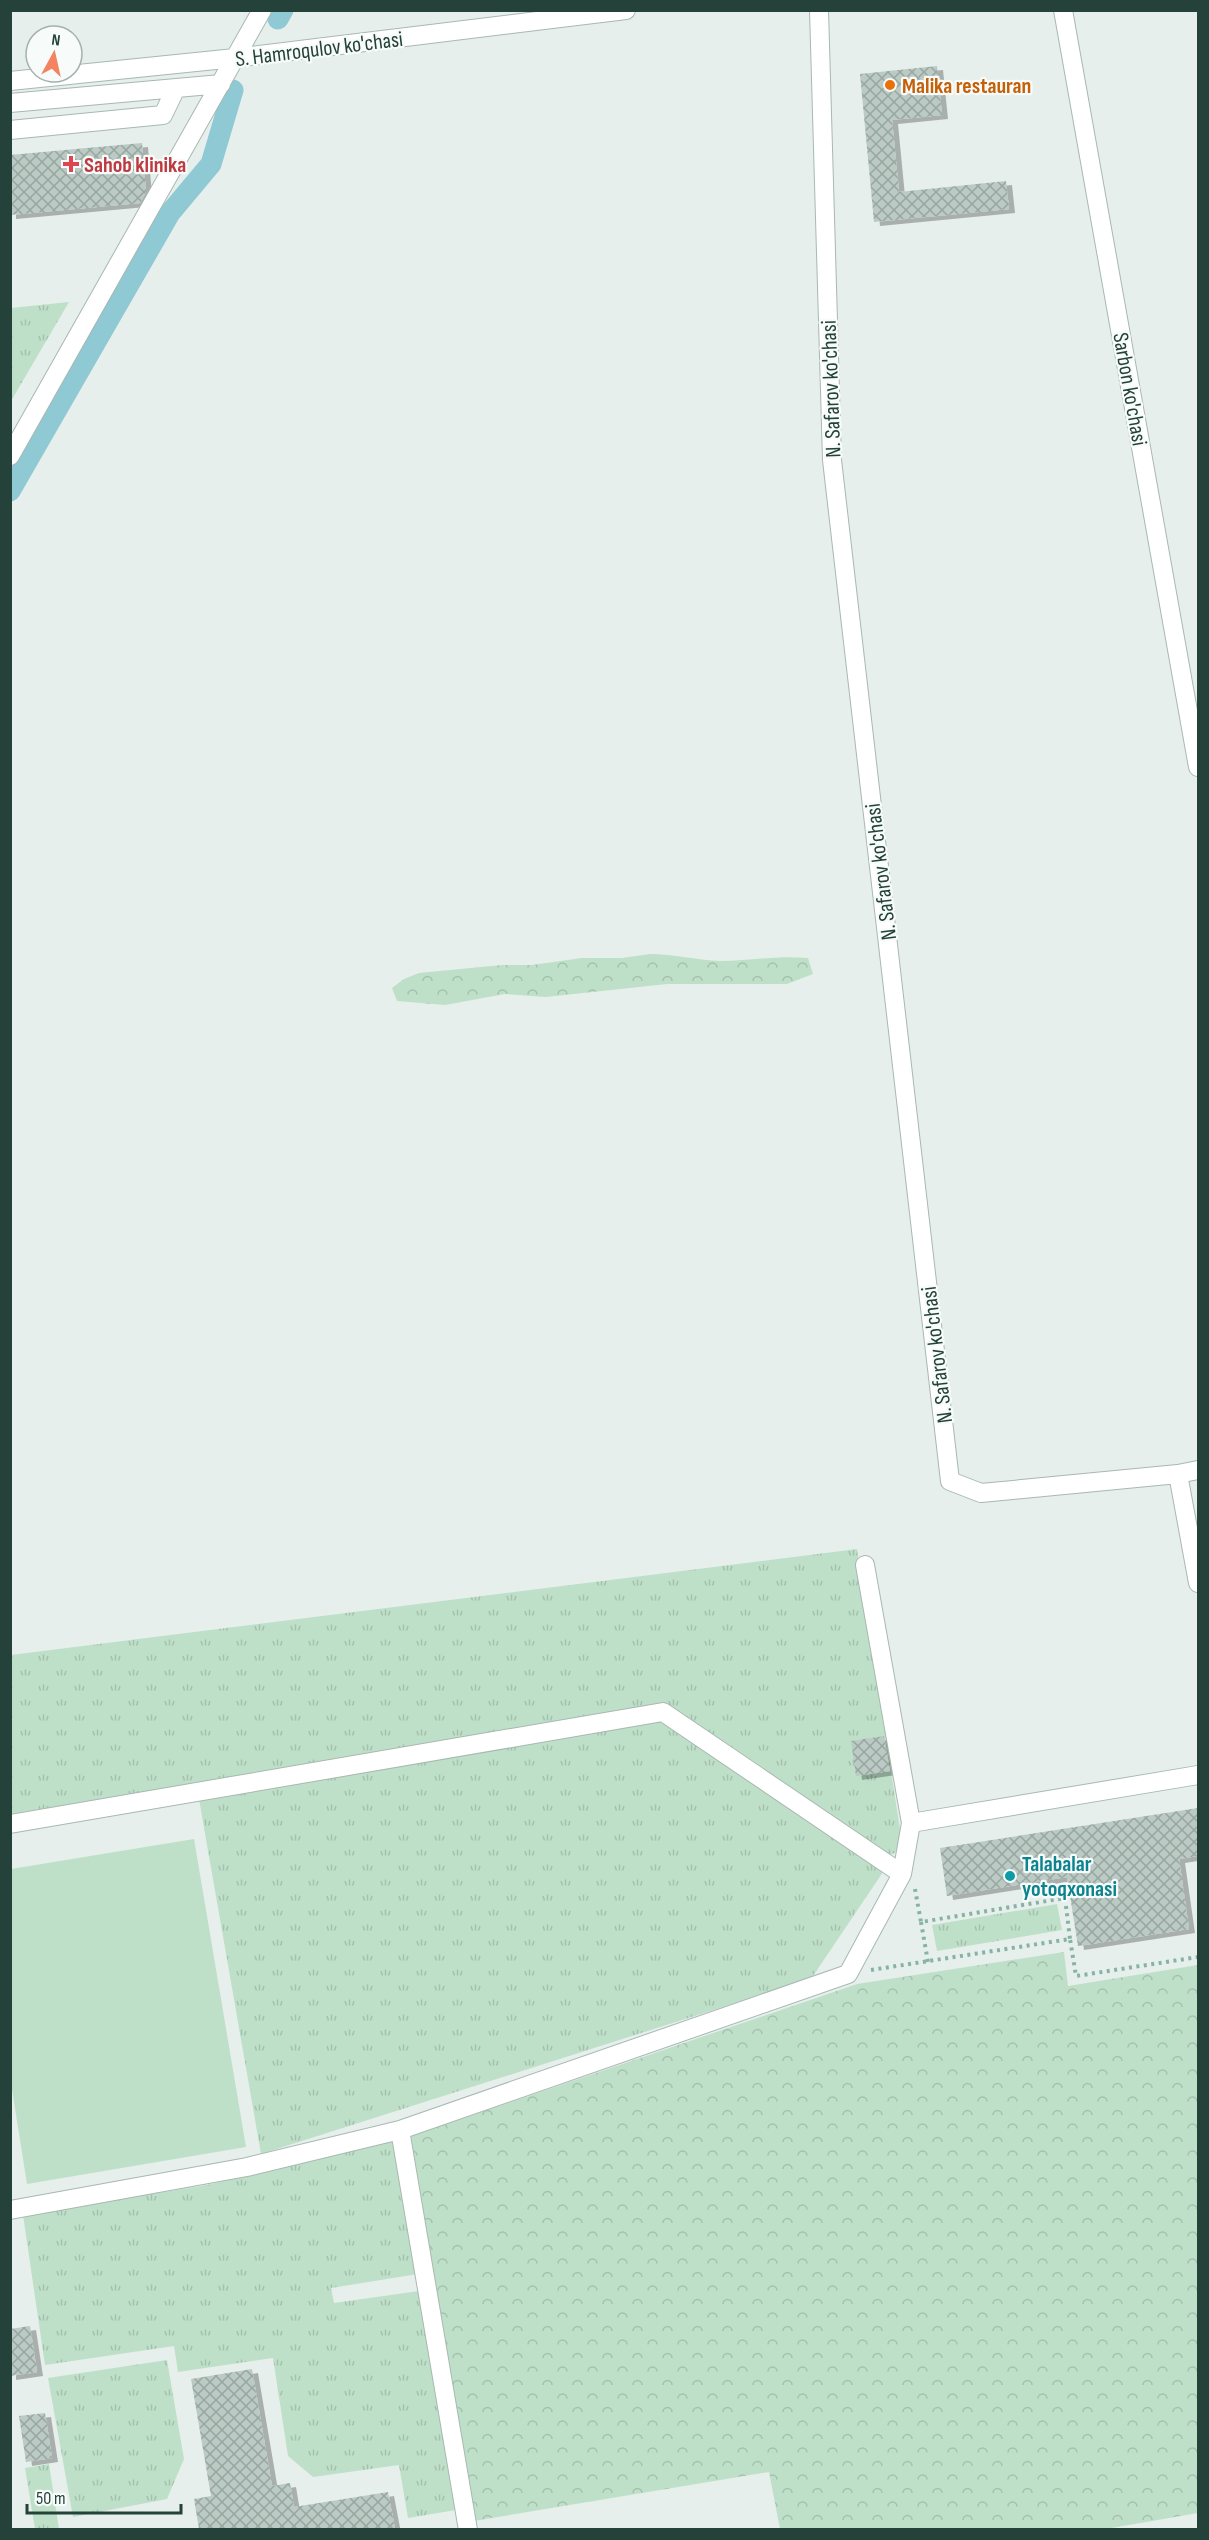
<svg xmlns="http://www.w3.org/2000/svg" width="1209" height="2540" font-family="'Sofia Sans Condensed',sans-serif">
<style>
.grass{fill:url(#grass-tufts)}
.forest{fill:url(#forest-crowns)}
.garden{fill:#bfe0c8}
.lines{fill:none;stroke-linecap:round;stroke-linejoin:round}
.canal{stroke:#8ec9d4;stroke-width:21}
.building{fill:url(#building-cross-hatch);filter:url(#shadow)}
.minor-casing{stroke:#a8b8b2;stroke-width:20}
.path{stroke:#86b3a5;stroke-width:4;stroke-dasharray:3 4.5;stroke-linecap:butt}
.minor{stroke:#fff;stroke-width:18}
.food-dot{fill:#e8710a;stroke:#f7fbf9;stroke-width:2}
.health-dot{fill:#e0444e;stroke:#f7fbf9;stroke-width:2}
.culture-dot{fill:#0f9aa8;stroke:#f7fbf9;stroke-width:2}
.labels{text-anchor:middle;stroke-width:4.5;stroke-linejoin:round;paint-order:stroke}
.street-label{font-size:22px;fill:#24423a;stroke:#f7fbf9}
.food-label{font-size:22px;font-weight:bold;fill:#c56008;stroke:#f7fbf9;text-anchor:start}
.health-label{font-size:22px;font-weight:bold;fill:#be3a42;stroke:#f7fbf9;text-anchor:start}
.culture-label{font-size:22px;font-weight:bold;fill:#0d838f;stroke:#f7fbf9;text-anchor:start}
</style>
<defs>
<pattern id="grass-tufts" width="24" height="20" patternUnits="userSpaceOnUse" patternTransform="scale(1.5)"><rect width="24" height="20" fill="#bfe0c8"/><path d="M3 7l-1-3M5 7V3M7 7l1-3M15 17l-1-3M17 17v-4M19 17l1-3" fill="none" stroke="#a4c1ad"/></pattern>
<pattern id="forest-crowns" width="20" height="18" patternUnits="userSpaceOnUse" patternTransform="scale(1.5)"><rect width="20" height="18" fill="#bfe0c8"/><path d="M2 6a3 3 0 1 1 6 0M12 15a3 3 0 1 1 6 0" fill="none" stroke="#a4c1ad"/></pattern>
<pattern id="building-cross-hatch" width="8" height="8" patternUnits="userSpaceOnUse" patternTransform="scale(1.5)"><rect width="8" height="8" fill="#bbcac4"/><path d="M0 0l8 8M0 8l8-8" fill="none" stroke="#98a6a0"/></pattern>
<filter id="shadow"><feDropShadow dx="6" dy="4" stdDeviation="0" flood-color="#0004"/></filter>
</defs>
<rect width="100%" height="100%" fill="#e6efeb"/>
<path class="grass" d="M69,302L11,401V308Z
M857,1549L901,1836L895,1853L888,1855L666,1705L11,1814V1655Z
M662,1720L883,1872L811,1979L261,2154L199,1799Z
M1057,1904L1062,1930L937,1951L932,1925Z
M391,2136L418,2274L331,2288L334,2303L419,2291L456,2510L408,2518L399,2465L313,2477L288,2456L273,2358L178,2372L174,2346L45,2365L23,2215L207,2185L322,2157Z
M167,2360L184,2459L167,2499L73,2517L48,2378Z
M49,2464L59,2529H35L25,2468Z"/>
<path class="forest" d="M650,954C674,954 696,960 720,961C749,961 779,955 808,958L813,974L787,984H667L546,997L505,994L445,1005L397,1001L392,988L404,979L419,973L502,965H532L582,958H622Z
M1064,1952L1068,1986L1198,1965V2513L1100,2530L780,2529L769,2472L474,2521L411,2136L857,1984Z"/>
<path class="garden" d="M194,1839L246,2147L27,2184L11,2083V1869Z"/>
<g class="lines">
<path class="canal" d="M278,19L283,10
M10,491L170,213L211,164L233,90"/>
</g>
<path class="building" d="M937,66L942,115L892,120L899,192L1006,181L1009,209L874,222L860,74Z
M142,143L146,192L140,203L10,215V155Z
M884,1736L890,1771L856,1776L851,1741Z
M1198,1808V1856L1179,1859L1189,1929L1078,1946L1067,1877L947,1896L940,1848Z
M30,2326L37,2372L10,2376V2329Z
M252,2369L272,2486L290,2483L294,2507L388,2492L395,2529H199L194,2499L211,2496L191,2379Z
M45,2413L52,2458L26,2462L19,2416Z"/>
<g class="lines">
<defs>
<path id="minor" d="M819,10L832,460L950,1481L981,1493L1178,1474L1198,1470
M1063,10L1198,767
M10,81L235,58L626,10
M10,103L221,84
M10,130L163,115L176,88
M10,456L262,10
M1178,1474L1198,1583
M865,1565L911,1823L902,1874
M911,1823L1198,1775
M10,1824L663,1712L902,1874L848,1974L400,2130L247,2167L10,2210
M400,2130L468,2530"/>
</defs>
<use href="#minor" class="minor-casing"/>
<path class="path" d="M915,1889L921,1922L1065,1898L1070,1939
M921,1922L928,1962
M871,1970L1070,1939L1076,1976L1198,1957"/>
<use href="#minor" class="minor"/>
</g>
<circle class="food-dot" cx="890" cy="85" r="6"/>
<path class="health-dot" d="M68 155h6v6h6v6h-6v6h-6v-6h-6v-6h6z"/>
<circle class="culture-dot" cx="1010" cy="1876" r="6"/>
<g class="labels">
<g class="street-label">
<text transform="translate(319 48) rotate(-7)" y="8">S. Hamroqulov ko'chasi</text>
<text transform="translate(830 389) rotate(-92)" y="8">N. Safarov ko'chasi</text>
<text transform="translate(1131 389) rotate(80)" y="8">Sarbon ko'chasi</text>
<text transform="translate(880 872) rotate(-97)" y="8">N. Safarov ko'chasi</text>
<text transform="translate(936 1355) rotate(-97)" y="8">N. Safarov ko'chasi</text>
</g>
<g class="food-label">
<text x="902" y="93">Malika restauran</text>
</g>
<g class="health-label">
<text x="84" y="172">Sahob klinika</text>
</g>
<g class="culture-label">
<text x="1022" y="1871">Talabalar<tspan x="1022" dy="25">yotoqxonasi</tspan></text>
</g>
</g>
<rect width="1209" height="2540" fill="none" stroke="#24423a" stroke-width="24"/>
<g transform="translate(54 54) rotate(8)"><circle r="28" fill="#f7fbf9" stroke="#a3b1ad" stroke-width="1.5"/>
<path d="M0-4.5L10 22L0 15L-10 22Z" fill="#f4845f"/>
<text y="-9" font-size="16" font-weight="bold" text-anchor="middle" fill="#24423a">N</text>
</g>
<path d="M27 2504v9h154v-9" fill="none" stroke="#24423a" stroke-width="3"/>
<text x="36" y="2504" font-size="18" fill="#24423a" stroke="#f7fbf9" stroke-width="4.5" paint-order="stroke">50 m</text>
</svg>
